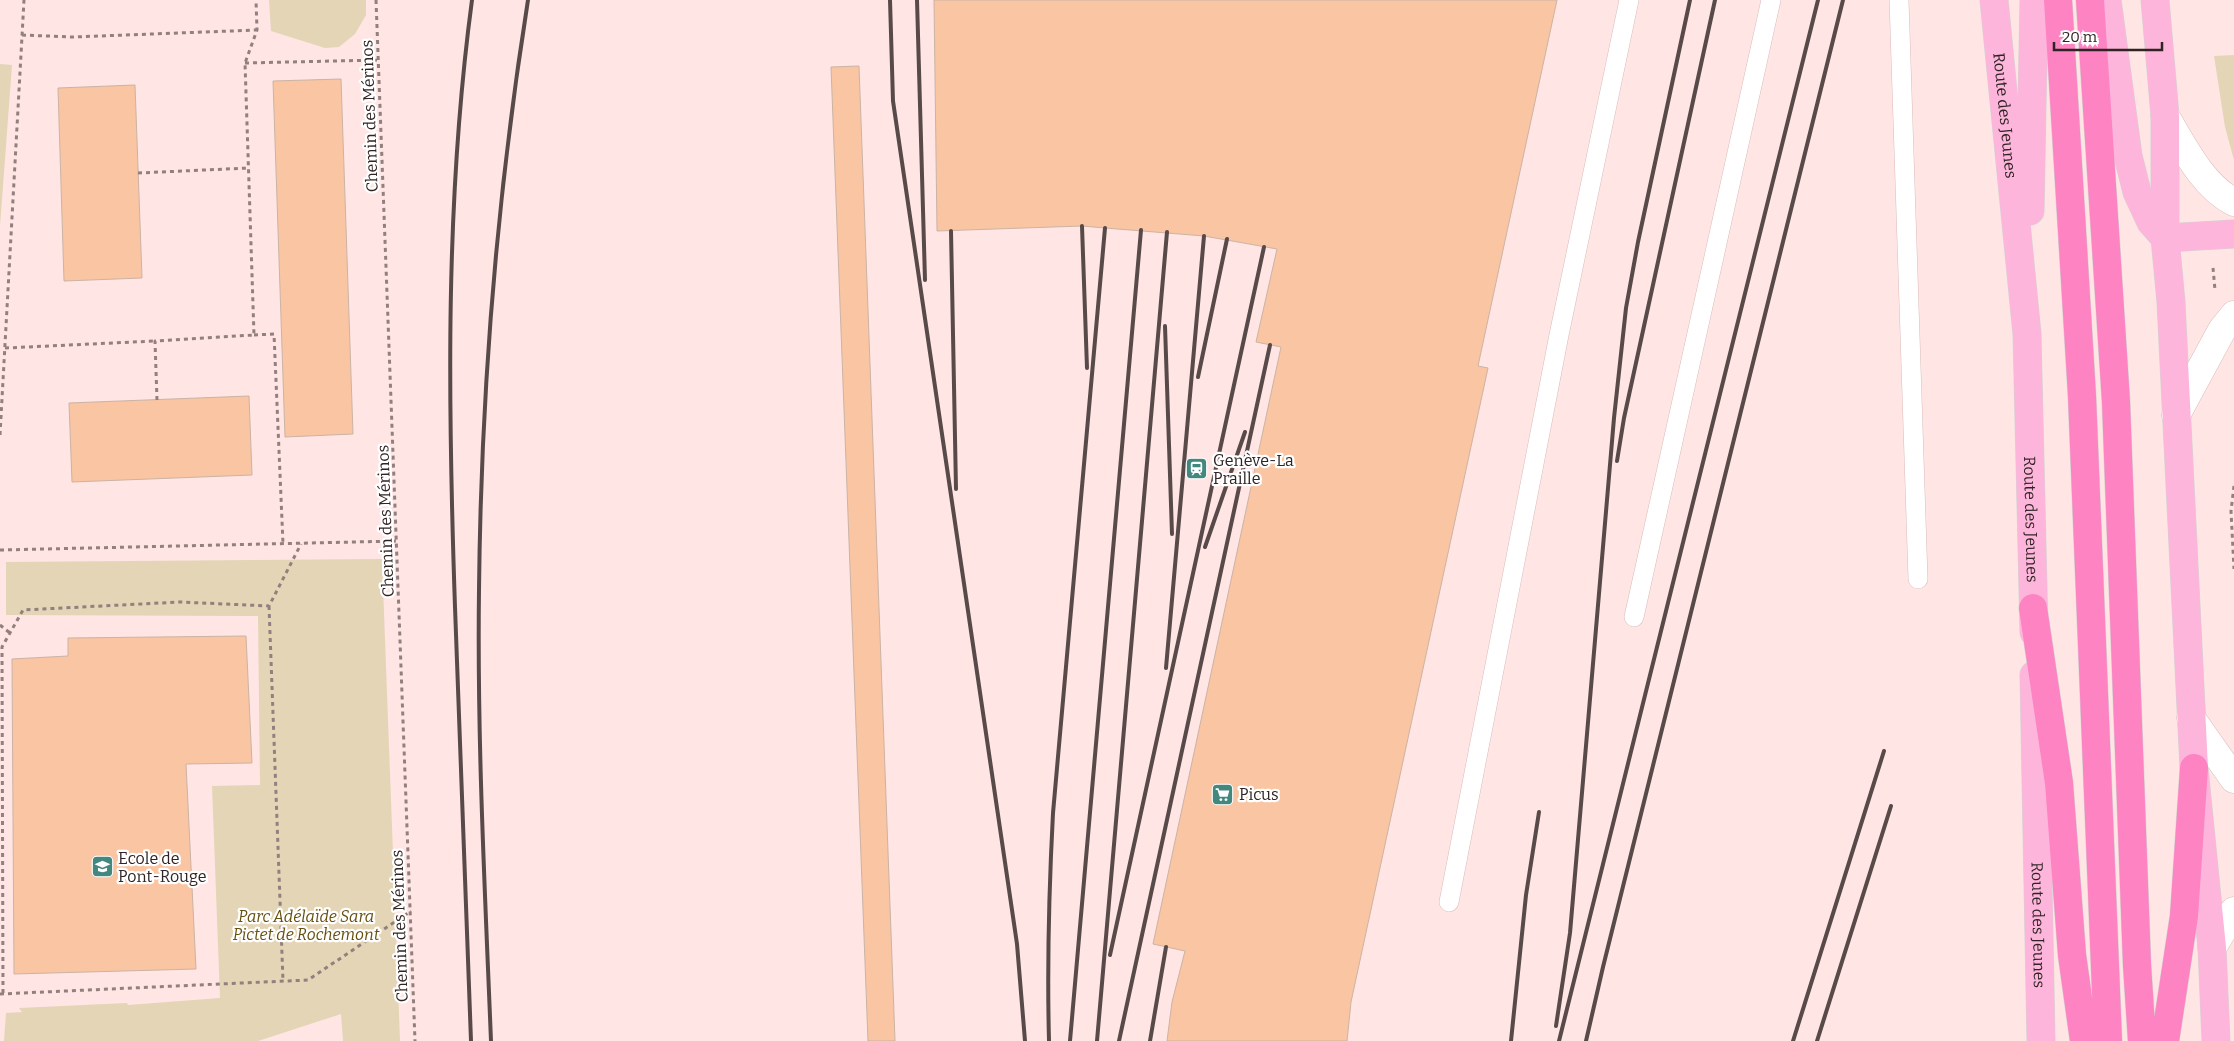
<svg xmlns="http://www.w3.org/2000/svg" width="2234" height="1041" font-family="Bitter,serif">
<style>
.green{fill:#e4d5b6}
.building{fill:#f9c5a3;stroke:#ccb3a4}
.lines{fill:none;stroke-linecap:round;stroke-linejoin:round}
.lane-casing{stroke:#dabcba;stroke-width:20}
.street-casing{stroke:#dabcba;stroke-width:29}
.secondary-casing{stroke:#dabcba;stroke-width:29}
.primary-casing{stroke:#d5d3d3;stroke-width:29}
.highway-casing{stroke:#d5d3d3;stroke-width:29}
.path{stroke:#92807f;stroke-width:3;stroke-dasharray:4 4;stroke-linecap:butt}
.lane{stroke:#fff;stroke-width:19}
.street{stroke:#fff;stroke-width:28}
.secondary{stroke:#fff;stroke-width:28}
.primary{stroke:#feb5db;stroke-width:28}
.highway{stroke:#fd83c3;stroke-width:28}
.rail{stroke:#584a49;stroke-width:4}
.labels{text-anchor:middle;stroke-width:4.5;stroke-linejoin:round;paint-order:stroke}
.street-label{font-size:16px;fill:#2f2423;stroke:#fff}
.poi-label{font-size:16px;fill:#2f2423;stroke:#fff;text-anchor:start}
.park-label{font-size:16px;font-style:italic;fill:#674f0f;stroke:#fff}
</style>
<rect width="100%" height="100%" fill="#ffe5e4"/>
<path class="green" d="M269,0H366V15L355,34L339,47L325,48L271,31Z
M2234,55V160L2225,127L2214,56Z
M0,64L12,65L0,226Z
M382,559L400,1041H343L341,1014L258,1041H4L6,1013L22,1012L19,1008L127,1003L128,1005L220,998L212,786L260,785L258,616L6,615V562Z"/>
<path class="building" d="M934,0H1557L1478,366L1488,368L1351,1002L1347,1041H1167L1172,1002L1185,951L1153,944L1281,347L1256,342L1277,249L1204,236L1105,228L1082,226L937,231Z
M859,66L895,1041H868L831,67Z
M341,79L353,434L285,437L273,81Z
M135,85L142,278L64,281L58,88Z
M249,396L252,475L72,482L69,403Z
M246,636L252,763L186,764L196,969L14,974L12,659L68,656V638Z"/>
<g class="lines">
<defs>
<path id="lane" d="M1899,0L1918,579
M1634,617L1771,0
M1449,902L1559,335L1629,0"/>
<path id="street" d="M2191,718L2234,779
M2212,948L2234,911"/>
<path id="secondary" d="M2165,116C2183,145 2202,186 2234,202
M2176,415L2222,330L2234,315"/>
<g id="primary">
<path id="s1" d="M1994,0L2027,334L2034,632"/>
<path d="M2107,0L2128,156L2137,192L2151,222L2165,238"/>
<path d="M2155,0L2165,116V238L2171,302L2194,768L2212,948L2216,1041"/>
<path d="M2030,211L2034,0"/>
<path d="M2165,238L2234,234"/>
<path id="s2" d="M2034,675L2041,1041"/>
</g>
<path id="highway" d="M2058,0L2082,396L2108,1041
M2090,0L2116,402L2137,965L2142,1041
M2033,608L2059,783L2072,955L2084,1041
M2165,1041L2184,916L2194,768"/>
</defs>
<use href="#lane" class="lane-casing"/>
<use href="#street" class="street-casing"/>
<use href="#secondary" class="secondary-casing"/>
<use href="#primary" class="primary-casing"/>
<use href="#highway" class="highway-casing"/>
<path class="path" d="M376,0L415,1041
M22,35L73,37L257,30
M245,63L379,60
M138,173L249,168
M2213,268L2215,290
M254,335L274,334L283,544
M5,348L155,341
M157,400L155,341L254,335L245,63L257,30L256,0
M0,435L24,0
M2234,486L2231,511L2234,569
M0,550L398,541
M269,606L283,981
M0,625L10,633
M3,993L2,647L23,610L180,602L269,606L301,544
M0,994L308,980L411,911"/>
<use href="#lane" class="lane"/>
<use href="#street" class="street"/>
<use href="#secondary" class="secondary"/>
<use href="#primary" class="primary"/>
<use href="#highway" class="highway"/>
<path class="rail" d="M890,0L893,101L1017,944L1025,1041
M917,0L925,280
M1082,226L1087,368
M951,231L956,489
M1165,326L1172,534
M1198,377L1227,239
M1617,461L1624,418L1715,0
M1205,547L1245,432
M1166,668L1204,236
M1110,955L1264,247
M1556,1026L1570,933L1614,418L1626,308L1638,242L1690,0
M471,1041C465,896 460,751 455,607C448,404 445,201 472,0
M491,1041C485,891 477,740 479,590C481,392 497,195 528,0
M1049,1041C1047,965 1049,889 1053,813L1105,228
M1070,1041L1141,230
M1097,1041L1167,232
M1119,1041L1270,345
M1150,1041L1166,947
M1511,1041L1526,895L1539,812
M1559,1041L1818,0
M1586,1041L1603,967L1843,0
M1793,1041L1884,751
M1817,1041L1891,806"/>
</g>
<defs>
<symbol id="station-square" viewBox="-11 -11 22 22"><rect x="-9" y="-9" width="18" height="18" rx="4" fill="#42887f" stroke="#fff"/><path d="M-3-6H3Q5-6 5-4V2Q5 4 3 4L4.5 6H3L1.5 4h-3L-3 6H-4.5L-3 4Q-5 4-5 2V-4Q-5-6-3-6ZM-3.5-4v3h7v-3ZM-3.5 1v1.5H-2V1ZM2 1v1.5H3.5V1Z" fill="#fff"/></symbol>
<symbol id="supermarket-square" viewBox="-11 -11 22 22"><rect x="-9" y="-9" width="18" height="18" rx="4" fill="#42887f" stroke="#fff"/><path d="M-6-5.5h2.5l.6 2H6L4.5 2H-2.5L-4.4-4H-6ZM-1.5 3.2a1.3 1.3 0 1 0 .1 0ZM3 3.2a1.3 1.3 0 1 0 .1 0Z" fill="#fff"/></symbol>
<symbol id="school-square" viewBox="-11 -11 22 22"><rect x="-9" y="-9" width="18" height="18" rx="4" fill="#42887f" stroke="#fff"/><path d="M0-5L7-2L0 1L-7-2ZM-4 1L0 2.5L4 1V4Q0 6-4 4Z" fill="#fff"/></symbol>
</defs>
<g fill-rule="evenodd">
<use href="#station-square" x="1184" y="456" width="25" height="25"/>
<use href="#supermarket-square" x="1210" y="782" width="25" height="25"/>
<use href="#school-square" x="90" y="854" width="25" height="25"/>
</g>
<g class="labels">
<g class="street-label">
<text transform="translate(369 116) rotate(-92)" y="6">Chemin des Mérinos</text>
<text dy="6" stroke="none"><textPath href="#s1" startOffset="116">Route des Jeunes</textPath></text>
<text dy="6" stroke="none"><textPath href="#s1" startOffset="521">Route des Jeunes</textPath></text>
<text transform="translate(385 521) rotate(-92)" y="6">Chemin des Mérinos</text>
<text dy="6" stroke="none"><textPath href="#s2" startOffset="250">Route des Jeunes</textPath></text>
<text transform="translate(399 926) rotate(-92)" y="6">Chemin des Mérinos</text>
</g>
<g class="poi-label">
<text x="1213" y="466">Genève-La<tspan x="1213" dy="18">Praille</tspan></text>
<text x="1239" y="800">Picus</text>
<text x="118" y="864">Ecole de<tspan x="118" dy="18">Pont-Rouge</tspan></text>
</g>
<g class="park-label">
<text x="306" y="922">Parc Adélaïde Sara<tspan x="306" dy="18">Pictet de Rochemont</tspan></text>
</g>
</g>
<path d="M2054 42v8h108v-8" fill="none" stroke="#2f2423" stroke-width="2.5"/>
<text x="2062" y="42" font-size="15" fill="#2f2423" stroke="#ffffff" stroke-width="4" paint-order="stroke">20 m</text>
</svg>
